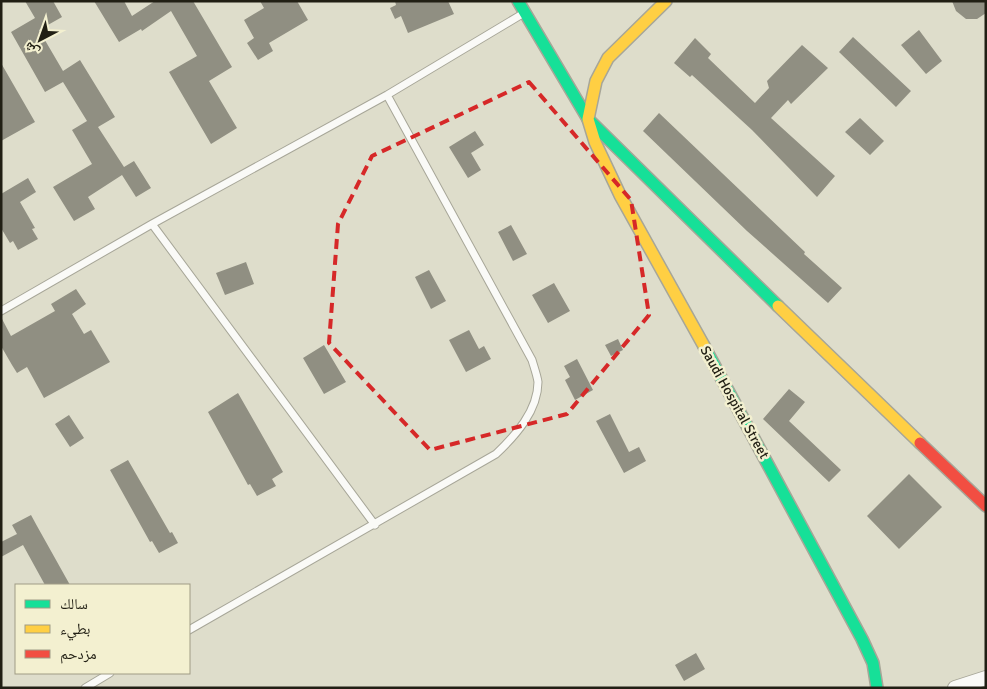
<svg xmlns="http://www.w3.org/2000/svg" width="987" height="689" font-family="Signika,'Noto Naskh Arabic',sans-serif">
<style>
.building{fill:#908f82}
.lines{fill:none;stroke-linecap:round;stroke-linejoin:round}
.lane-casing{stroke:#a7a698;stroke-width:9}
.street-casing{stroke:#a7a698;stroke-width:16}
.fast-casing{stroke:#a7a698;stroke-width:14}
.slow-casing{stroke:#a7a698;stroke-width:14}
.jam-casing{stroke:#a7a698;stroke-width:14}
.lane{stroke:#fafaf7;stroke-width:7}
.street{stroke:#fafaf7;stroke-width:14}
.fast{stroke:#16e098;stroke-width:11}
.slow{stroke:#ffcf43;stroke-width:11}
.jam{stroke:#f24e42;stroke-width:11}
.marked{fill:none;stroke:#d62828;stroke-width:4;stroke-dasharray:10 6;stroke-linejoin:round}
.labels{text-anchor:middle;stroke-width:5;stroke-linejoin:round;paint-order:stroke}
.street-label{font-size:14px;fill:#211f14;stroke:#f3f0d0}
</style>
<rect width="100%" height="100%" fill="#deddcb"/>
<path class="building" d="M25,1H53L62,17L39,30L63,71L80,60L115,117L98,127L124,167L134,161L151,188L136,197L122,175L88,197L95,209L74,221L53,187L92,164L72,130L87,121L63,82L45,92L11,32L35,18Z
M94,1H124L132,16L155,1H193L232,67L209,81L237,128L211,144L169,72L197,56L171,11L142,31L141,29L119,42Z
M260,1H297L308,20L269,43L273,51L258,60L247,43L254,38L244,20L264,8Z
M395,1H448L454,14L408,33L401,16L395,19L390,8L396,5Z
M952,1H986V13L977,19H966L956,11Z
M919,30L942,61L926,74L901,45Z
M853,37L911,91L896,107L839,52Z
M695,38L711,54L708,58L755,103L769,88L767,81L802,45L828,68L791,104L788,100L771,118L835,176L817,197L752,130L692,75L690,77L674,63Z
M1,63L35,122L1,141Z
M659,113L764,213L805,252L804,254L842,288L828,303L747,231L643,131Z
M860,118L884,141L870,155L845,132Z
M475,131L484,145L471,153L481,170L468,178L449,147Z
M28,178L36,192L20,202L35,228L32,229L38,239L18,250L13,241L10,243L1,228V194Z
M511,225L527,254L513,261L498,232Z
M246,262L254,284L225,295L216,273Z
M429,270L446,301L431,309L415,277Z
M554,283L570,311L548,323L532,295Z
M76,289L86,304L72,314L84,334L91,330L110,362L44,398L27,367L17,373L12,365L1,346V317L11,336L55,311L51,304Z
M469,330L479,349L484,346L491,359L466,372L449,340Z
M618,339L623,350L611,356L605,345Z
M324,345L346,382L324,394L303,358Z
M577,359L593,390L575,400L565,380L570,377L564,366Z
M789,389L805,402L789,421L841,470L829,482L763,419Z
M238,393L283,472L272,479L276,486L257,496L250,484L248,485L208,412Z
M610,414L629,452L639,447L646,461L624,473L596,421Z
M69,415L84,438L70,447L55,424Z
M128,460L170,533L172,532L178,543L159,553L152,541L150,542L110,470Z
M909,474L942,507L899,549L867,516Z
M31,515L37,526L70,585H45L23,545L1,557V542L17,534L12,525Z
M696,653L705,669L684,681L675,665Z"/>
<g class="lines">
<defs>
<path id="lane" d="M152,224L375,525
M1,311L152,224L387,95L524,13
M189,630L496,454C515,436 538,411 538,382C537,375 534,367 532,360L387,95
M85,688L110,673"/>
<path id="street" d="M955,688L986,678"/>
<path id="fast" d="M518,1L588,119L778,306
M704,346L862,639L873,663L877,688"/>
<path id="slow" d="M666,1L608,58L596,81L588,119L595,142L620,195L704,346
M778,306L920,443"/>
<path id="jam" d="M920,443L986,506"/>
</defs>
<use href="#lane" class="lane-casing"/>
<use href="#street" class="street-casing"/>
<use href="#fast" class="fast-casing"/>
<use href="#slow" class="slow-casing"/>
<use href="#jam" class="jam-casing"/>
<use href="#lane" class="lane"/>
<use href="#street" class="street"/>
<use href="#fast" class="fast"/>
<use href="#slow" class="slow"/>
<use href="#jam" class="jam"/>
</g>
<path class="marked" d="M529,82L631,200L649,315L567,414L430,450L329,343L338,224L372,156Z"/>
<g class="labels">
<g class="street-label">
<text transform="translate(735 402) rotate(61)" y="5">Saudi Hospital Street</text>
</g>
</g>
<rect width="987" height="689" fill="none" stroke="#211f14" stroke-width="5"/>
<rect x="15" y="584" width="175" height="90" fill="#f3f0d0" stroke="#9f9c85"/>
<rect x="25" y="600" width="25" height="8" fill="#16e098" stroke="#9f9c85"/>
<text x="60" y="609" font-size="15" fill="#211f14">سالك</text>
<rect x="25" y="625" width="25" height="8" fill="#ffcf43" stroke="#9f9c85"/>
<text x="60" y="634" font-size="15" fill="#211f14">بطيء</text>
<rect x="25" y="650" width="25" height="8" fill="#f24e42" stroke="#9f9c85"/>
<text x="60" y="659" font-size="15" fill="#211f14">مزدحم</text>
<g transform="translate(40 40) rotate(221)" stroke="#f3f0d0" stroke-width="4" paint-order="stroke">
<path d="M0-4L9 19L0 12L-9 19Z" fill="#211f14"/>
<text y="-8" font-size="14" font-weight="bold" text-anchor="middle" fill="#211f14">ش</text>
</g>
</svg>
